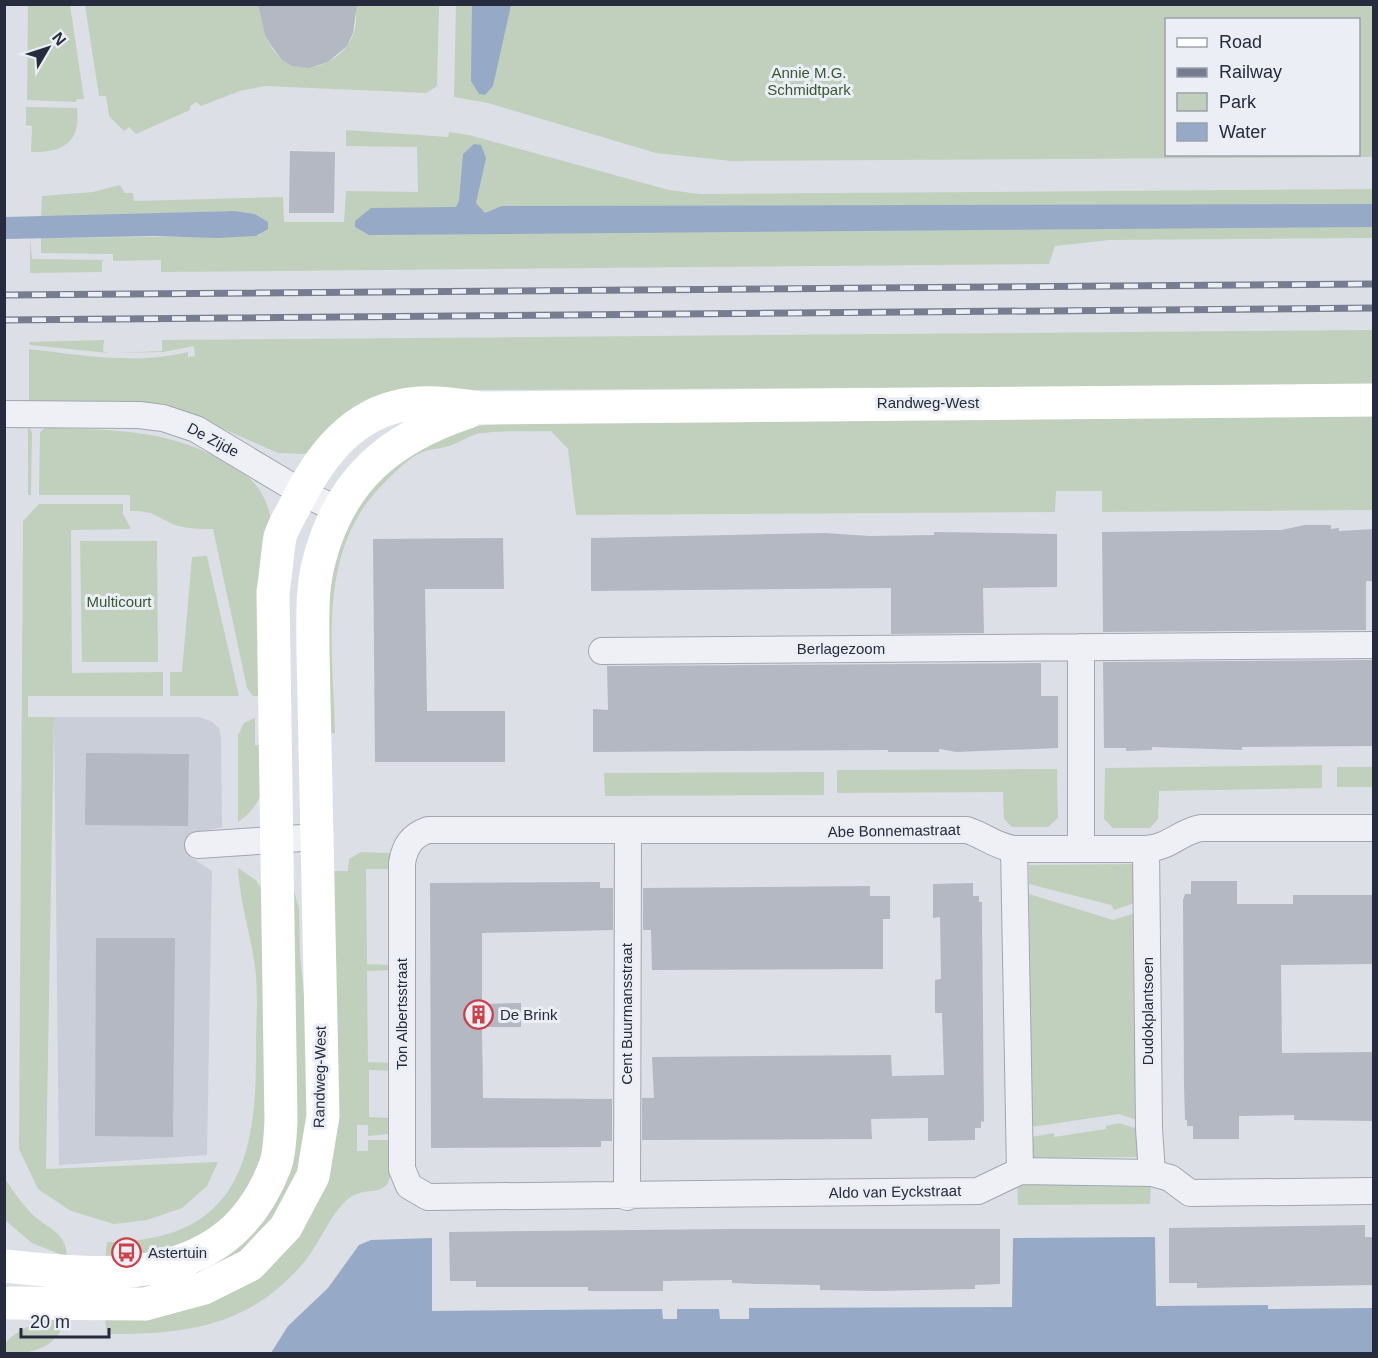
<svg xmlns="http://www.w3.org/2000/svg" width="1378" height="1358" font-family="Helvetica,sans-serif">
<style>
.built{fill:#caced8}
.green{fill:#c0d0bd;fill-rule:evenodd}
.water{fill:#96a9c7}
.building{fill:#b3b8c3}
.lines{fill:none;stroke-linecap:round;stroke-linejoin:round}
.street-casing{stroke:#a2a6b0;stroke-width:28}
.street{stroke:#eff0f5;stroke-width:26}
.secondary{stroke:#fff;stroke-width:33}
.rail-casing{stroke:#767d90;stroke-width:7}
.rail{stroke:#ebeef4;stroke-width:4.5;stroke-dasharray:14;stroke-linecap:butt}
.labels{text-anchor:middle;stroke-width:6;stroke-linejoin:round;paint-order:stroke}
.park-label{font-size:15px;fill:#375833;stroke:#ebeef4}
.street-label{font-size:15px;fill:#262c3d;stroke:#ebeef4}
.poi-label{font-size:15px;fill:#262c3d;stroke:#ebeef4;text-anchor:start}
</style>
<rect width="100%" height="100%" fill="#dcdfe6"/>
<path class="built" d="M54,717H199L211,721L219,728L221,738L222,827L191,834V857L212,871L207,1155L59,1165Z"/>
<path class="green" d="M28,5H70L84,99H77L76,102L27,100Z
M85,5H263C263,15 262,28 266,37C292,98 370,56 354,5H439L437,86L426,93L265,86L240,91L201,106L196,102L190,106V110L136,134L129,127L124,131L109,116L106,96H99Z
M456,5H1373V157L731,161L656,153L488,103L454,97ZM1166,20H1358V154H1166Z
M26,107L77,108C81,143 63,153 31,152L32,126L26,125Z
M346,130L448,137L449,132L469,135L669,190L700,194L1374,189L1373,238L1109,240L1055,246L1049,264L161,272V260L113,261V254L41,253V238L256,236L260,235L266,221L255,214L235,211L41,217L42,196L93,192L120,185L125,193H133L134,201L283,197L284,222H344L346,191L418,192L417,147L346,146Z
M30,238L32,259L105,260L102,261V272L30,273Z
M1373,330V385L451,390L304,454L278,453L173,407L150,403L29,402V349C81,355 136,365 188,352V357L195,356L194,346L163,352L113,353L162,351V340Z
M104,340L103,351L108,353L30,345L29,342Z
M1373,415V510L1102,512V491H1056L1055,512L576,515L568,449L551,431C529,432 505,430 483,433C471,434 464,440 454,444C444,449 432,448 423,452C408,458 395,472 384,483C316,551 333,645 335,733H328C328,641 313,540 389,472C409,454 433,438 459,430C480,424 505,424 527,422Z
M28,427L32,432L31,495H28Z
M45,428C112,430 160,428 221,459C249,474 265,488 271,520L261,696H253L247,688L213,529C200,529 188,529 175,525C153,516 157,511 130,511V495H39L40,432Z
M39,504H123V514L131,529L71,530L72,673L163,672V696H28V717H54L46,1169L218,1162L207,1186L182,1208L147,1220L114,1224L71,1211L38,1189L19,1149L23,521Z
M80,541H157L158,662H82Z
M207,556L239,696H170V672H182L192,557Z
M255,718V745H271C267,776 266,803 238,822V735L244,723Z
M1322,765V788L1159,791L1158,819L1150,828H1113L1104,819L1105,768Z
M1337,767H1373V787H1337Z
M1057,769L1058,818L1048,827H1012L1004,819L1003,792L837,793V770Z
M824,772V795L605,796L604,773Z
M361,852L391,853L390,869H366L367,964L389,965L390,970L367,971L368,1062L390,1063V1071L369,1070V1117L389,1118L388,1134L368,1136V1125H357V1151H368V1140H390C393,1149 392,1158 391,1167C391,1202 366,1183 347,1200C329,1216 320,1243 305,1261C250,1327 187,1334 107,1334L105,1318L150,1319L301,1221L329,871H348L349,859Z
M1135,864V903L1114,910L1111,905L1029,884V865Z
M238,868L256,880L264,893L270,1140L239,1206L196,1243L105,1261L107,1242C237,1242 257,1160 256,1050C256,1026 258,1001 256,976C253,940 240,907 238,868Z
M292,884L299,908L300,956L312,1069L314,1138L267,1233L205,1278L106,1294L263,1206Z
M1029,894L1113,920L1135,913L1137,1120L1119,1114L1031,1127Z
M1119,1123L1138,1129V1157L1031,1158V1137L1054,1133V1137L1106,1129V1126Z
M4,1177C12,1190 20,1201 30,1212C45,1228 67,1231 67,1257L32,1243L6,1221Z
M1017,1183H1151L1150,1204L1018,1205Z
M67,1317C56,1349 35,1353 5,1354V1343C22,1326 42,1319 67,1317Z"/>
<path class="water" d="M472,5H511L493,86L485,95L479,94L471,81Z
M474,144L481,145L486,158L476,203L485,213L502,206L1373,204V227L369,235L355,227V221L371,208L456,207L459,201L463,154Z
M235,211L255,214L268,222V229L256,236L218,238L153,236L5,239V217Z
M1155,1237L1156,1306L1268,1305V1309L1373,1308V1353H271L288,1326L328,1288L359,1245L371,1240L432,1238V1311L662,1309L663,1319H677V1309H719L720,1319H749V1308L1012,1307L1013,1238Z"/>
<path class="building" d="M258,4H357L353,33L347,46L328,62L309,68L292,66L282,60L270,44L265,35Z
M290,151L335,152L334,213H289Z
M1305,525H1331V529L1339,528V531L1374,529V581H1366V630L1103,632L1102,532L1281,530Z
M934,532L1057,534V587L983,588L984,633L891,634V588L591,591V538L824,533L870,536L934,535Z
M503,538L504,589H425L427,711H505V762H375L373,539Z
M1374,660V746L1242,747V750L1152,747V750L1126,751V748H1104L1103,662Z
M1041,663V696H1058V748L957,752L939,749V752H888V750L593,752V709L608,710L607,666Z
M86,753L189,754L188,826L85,825Z
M1191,881H1237V904H1293V895H1372L1374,964L1281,965L1282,1053L1374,1052V1121L1294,1120V1115L1239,1116V1139H1193V1126H1187V1120H1185L1184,1085L1183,900L1185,894H1191Z
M600,882V888H613V930L482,933V1004L521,1003V1027H482L483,1098L612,1099V1141H601V1147L431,1148L430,883Z
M973,883V896H979V902H982V916L984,1122L981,1121V1128H975V1140L928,1141V1118L871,1119L872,1139L642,1140V1098H654L652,1057L891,1055L892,1076L944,1075L942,1013H935V980L941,979L940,917L933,918V884Z
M870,886V896H890V919H883V969L652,970L651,930H643V888Z
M96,938H175L173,1137L95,1136Z
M1365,1225V1237H1374V1285L1197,1288V1283H1169V1228Z
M731,1229H1000V1284L975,1285V1289L878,1291L820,1290V1285L757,1284L732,1283V1280L663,1281V1291H588V1287H476V1281H450L449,1232Z"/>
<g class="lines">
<defs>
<path id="street" d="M4,414L139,415L163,418L196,429L301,492L336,509
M1081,647V849
M602,651L1374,645
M1374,828H1201C1179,832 1171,847 1146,849H1014C995,846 985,836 967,830H428C411,836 405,846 402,863V1169L409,1186L428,1197L978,1191L1020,1171L1152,1173L1170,1178L1190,1193L1374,1191
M198,845L317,837
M1014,849L1020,1171
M1146,849L1149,1129L1152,1173
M627,1197L628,832"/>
</defs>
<use href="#street" class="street-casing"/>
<use href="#street" class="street"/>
<path class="secondary" d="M4,1266C111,1277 228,1289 275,1166C280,1153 280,1135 281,1121L273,592C276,574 277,555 280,537C283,527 289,517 294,508C315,464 345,420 395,407C423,399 454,404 482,408L1374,400
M11,1303L145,1304L204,1288L250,1265L286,1227L313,1176L323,1116L313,653C313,623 311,590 319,561C340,479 390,438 468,412"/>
<defs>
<path id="rail" d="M4,295L1374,284
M4,320L1374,308"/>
</defs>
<use href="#rail" class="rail-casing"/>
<use href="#rail" class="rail"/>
</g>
<defs>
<symbol id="building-ring" viewBox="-11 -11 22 22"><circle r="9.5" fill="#ebeef4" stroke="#ce3f47" stroke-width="1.5"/><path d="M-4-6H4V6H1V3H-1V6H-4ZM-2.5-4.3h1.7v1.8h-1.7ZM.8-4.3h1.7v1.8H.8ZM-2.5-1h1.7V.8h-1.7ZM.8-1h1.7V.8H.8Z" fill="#ce3f47"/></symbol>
<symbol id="bus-ring" viewBox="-11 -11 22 22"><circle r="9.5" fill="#ebeef4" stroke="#ce3f47" stroke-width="1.5"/><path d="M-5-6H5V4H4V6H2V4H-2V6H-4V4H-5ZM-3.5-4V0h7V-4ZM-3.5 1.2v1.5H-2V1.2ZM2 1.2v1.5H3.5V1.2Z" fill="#ce3f47"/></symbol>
</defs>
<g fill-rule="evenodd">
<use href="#building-ring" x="462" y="998" width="33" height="33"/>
<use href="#bus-ring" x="110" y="1236" width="33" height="33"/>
</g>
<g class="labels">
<g class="park-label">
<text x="809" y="78">Annie M.G.<tspan x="809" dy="17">Schmidtpark</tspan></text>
<text x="119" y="607">Multicourt</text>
</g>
<g class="street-label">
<text x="928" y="408">Randweg-West</text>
<text transform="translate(213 440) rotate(28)" y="5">De Zijde</text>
<text x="841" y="654">Berlagezoom</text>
<text transform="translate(894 831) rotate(-1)" y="5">Abe Bonnemastraat</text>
<text transform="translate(1148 1011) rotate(-90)" y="5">Dudokplantsoen</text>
<text transform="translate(402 1014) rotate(-90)" y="5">Ton Albertsstraat</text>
<text transform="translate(627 1014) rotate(-90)" y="5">Cent Buurmansstraat</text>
<text transform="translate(320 1077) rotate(-89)" y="5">Randweg-West</text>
<text transform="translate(895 1192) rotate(-1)" y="5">Aldo van Eyckstraat</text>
</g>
<g class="poi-label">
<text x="500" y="1020">De Brink</text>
<text x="148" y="1258">Astertuin</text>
</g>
</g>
<rect width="1378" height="1358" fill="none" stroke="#262c3d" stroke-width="12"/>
<rect x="1165" y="18" width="195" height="138" fill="#ebeef4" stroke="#9ca0ab" stroke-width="1.5"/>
<rect x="1177" y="38" width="30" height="9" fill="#ffffff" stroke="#9ca0ab" stroke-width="1.5"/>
<text x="1219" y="48" font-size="18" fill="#262c3d">Road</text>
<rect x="1177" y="68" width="30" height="9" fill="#767d90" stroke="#9ca0ab" stroke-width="1.5"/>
<text x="1219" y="78" font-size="18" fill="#262c3d">Railway</text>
<rect x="1177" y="93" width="30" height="18" fill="#c0d0bd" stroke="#9ca0ab" stroke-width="1.5"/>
<text x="1219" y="108" font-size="18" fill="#262c3d">Park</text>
<rect x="1177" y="123" width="30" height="18" fill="#96a9c7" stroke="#9ca0ab" stroke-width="1.5"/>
<text x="1219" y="138" font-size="18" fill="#262c3d">Water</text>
<g transform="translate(48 48) rotate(51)" stroke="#ebeef4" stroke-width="4.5" paint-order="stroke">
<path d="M0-4.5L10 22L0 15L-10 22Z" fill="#262c3d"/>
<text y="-9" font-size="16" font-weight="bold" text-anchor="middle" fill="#262c3d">N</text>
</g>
<path d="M21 1328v9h88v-9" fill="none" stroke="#262c3d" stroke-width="3"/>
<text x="30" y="1328" font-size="18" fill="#262c3d" stroke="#ebeef4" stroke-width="4.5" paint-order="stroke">20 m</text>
</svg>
